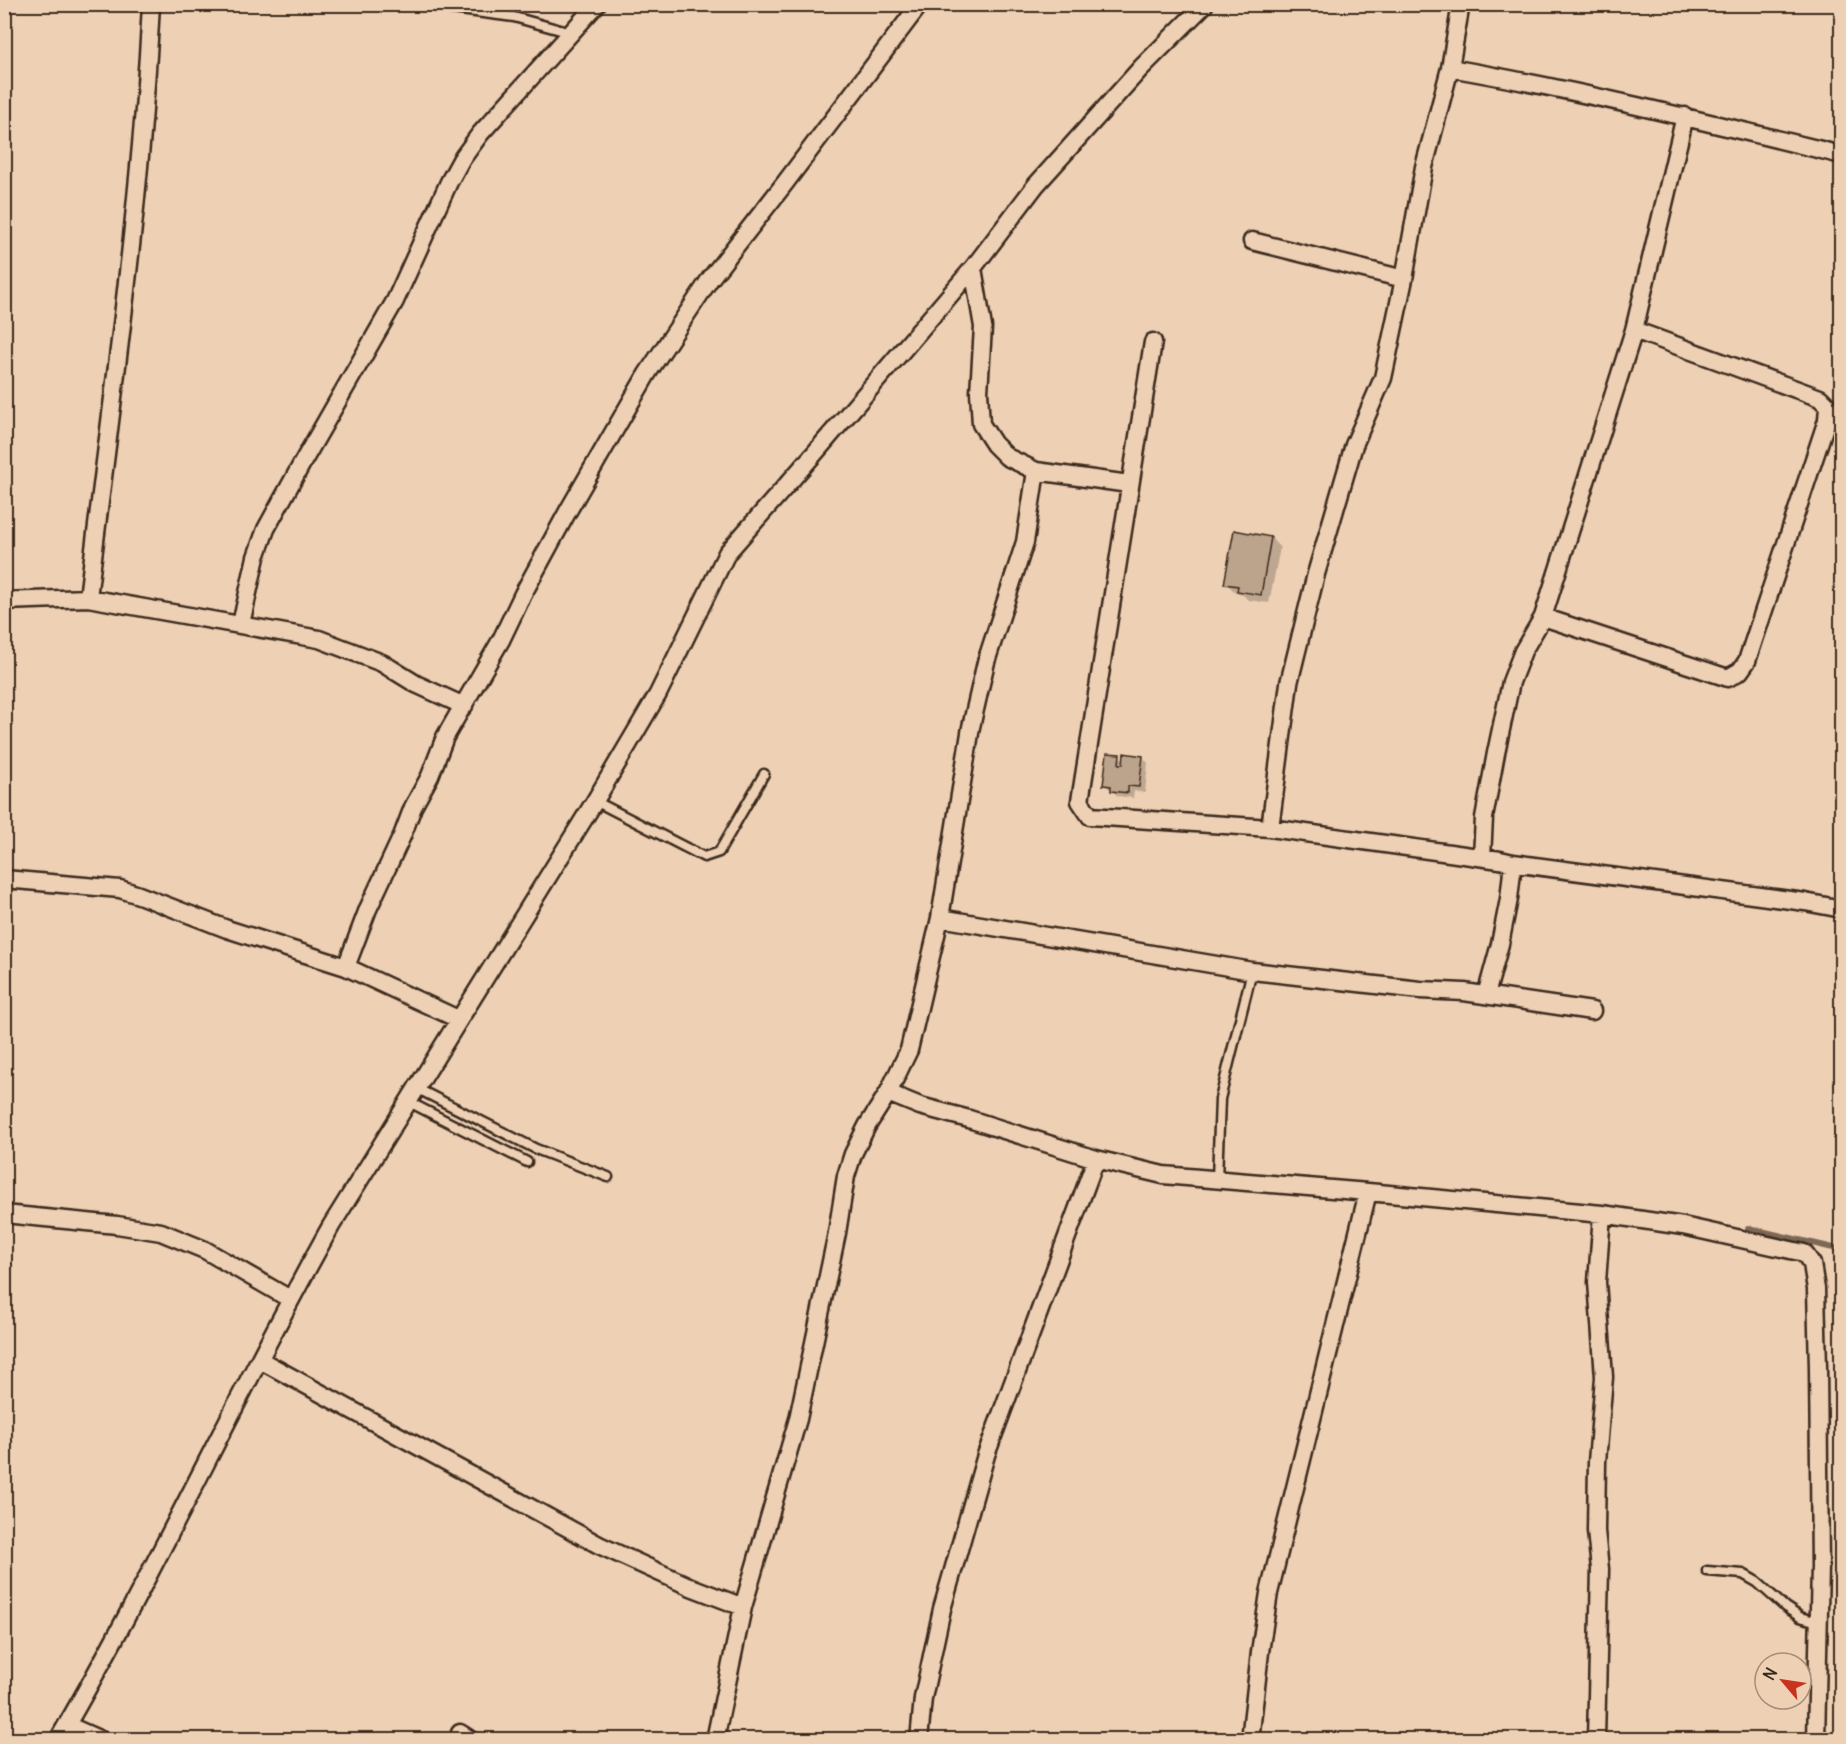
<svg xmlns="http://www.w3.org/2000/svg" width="1846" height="1744" font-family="Delius,sans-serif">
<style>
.shadow{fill:#0003}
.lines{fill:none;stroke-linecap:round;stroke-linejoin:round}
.stream{stroke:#7c6755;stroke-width:6}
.building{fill:#bca38b;stroke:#3b2a1e;stroke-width:1.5}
.service-casing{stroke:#3b2a1e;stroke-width:13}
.minor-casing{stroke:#3b2a1e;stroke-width:21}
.service{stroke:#eed1b5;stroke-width:8}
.minor{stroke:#eed1b5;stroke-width:16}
</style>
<rect width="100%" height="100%" fill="#eed1b5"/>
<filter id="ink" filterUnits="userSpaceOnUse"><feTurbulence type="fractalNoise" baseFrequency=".0167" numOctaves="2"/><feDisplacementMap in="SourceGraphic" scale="12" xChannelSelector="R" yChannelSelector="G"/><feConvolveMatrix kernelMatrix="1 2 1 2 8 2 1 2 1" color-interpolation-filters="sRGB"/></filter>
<g filter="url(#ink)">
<path class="shadow" d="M1271,538L1280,548L1269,603L1248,600L1242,594L1235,592L1226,583Z
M1119,756L1125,761L1143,757L1148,763L1145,793L1134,791L1133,798L1118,796L1104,784Z"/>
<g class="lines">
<path class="stream" d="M1748,1228L1842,1250"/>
</g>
<path class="building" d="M1234,530L1271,537L1261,595L1237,591L1238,586L1224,584Z
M1107,753L1120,754L1119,764H1123L1124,753L1143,756L1139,787L1128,786V793L1111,791V786L1103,785Z"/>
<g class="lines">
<defs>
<path id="service" d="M437,7L514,17L571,33
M595,801L704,857L719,852L764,774
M416,1088L536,1149L608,1177
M407,1101L527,1162
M1217,1179L1220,1099L1252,971
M1707,1571L1743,1574L1757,1582L1785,1607L1800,1617L1818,1622"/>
<path id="minor" d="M1450,68C1582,91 1711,123 1842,155
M1252,241L1404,279
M973,268L983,327L979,392L981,424L994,444L1007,457L1036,471L1129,484
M1153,342L1080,801L1090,816L1270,828L1500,860L1513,863L1805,902L1842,909
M88,598C112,400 141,203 151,4
M4,601L88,598L319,639L382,663L416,684L464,706
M1543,617L1728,678L1740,671L1747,661L1827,420L1828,406L1820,398L1634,330
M241,624L256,557L266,529L305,458L395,301L449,182L461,160L480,134L597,4
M1270,828L1289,683L1316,574L1354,445L1383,378L1404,279L1424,167L1450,68L1461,4
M1482,857L1484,818L1496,753L1511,682L1523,651L1543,617L1634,330L1685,116
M4,879L120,889L139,895L227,929L346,967L458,1019
M940,918L1252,971L1420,990L1464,992L1592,1011
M346,967L368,909L402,836L413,807L430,776L445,737L501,640L523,594L568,511L647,374L710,279L785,183L920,4
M1486,995L1500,944L1509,899L1513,863
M888,1093L920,1106L969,1119L1096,1159L1163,1175L1368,1192L1602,1214L1683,1226L1804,1253L1812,1264L1816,1289L1818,1368L1820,1566L1816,1740
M4,1214L117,1225L161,1232L205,1250L290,1299
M260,1360L599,1545L691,1587L743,1607
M67,1725L101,1740
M460,1733L471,1740
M58,1740C156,1572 236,1395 331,1226L595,801L658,694L727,553L814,454L973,268L1036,185L1141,68L1205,4
M715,1740L743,1607L798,1419L837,1233L846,1176L853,1154L867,1126L888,1093L909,1050L940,918L971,727L986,662L1025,542L1036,471
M919,1740L923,1698L942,1609L986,1455L1096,1159
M1250,1740L1260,1652L1269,1593L1368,1192
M1596,1740L1600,1569L1596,1531L1597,1462L1604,1377L1597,1282L1602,1214"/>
</defs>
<use href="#service" class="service-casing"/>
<use href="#minor" class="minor-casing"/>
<use href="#service" class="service"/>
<use href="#minor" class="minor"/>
</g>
</g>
<rect width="1846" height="1744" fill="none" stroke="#eed1b5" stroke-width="24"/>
<rect x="12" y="12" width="1822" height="1720" fill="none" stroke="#3b2a1e" stroke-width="2" filter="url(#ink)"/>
<g transform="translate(1783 1681) rotate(299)"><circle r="28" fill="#eed1b5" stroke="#a68e79" stroke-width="1.5"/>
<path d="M0-4.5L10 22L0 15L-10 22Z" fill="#c8321e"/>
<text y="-9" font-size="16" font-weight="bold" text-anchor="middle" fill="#3b2a1e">N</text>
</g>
</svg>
